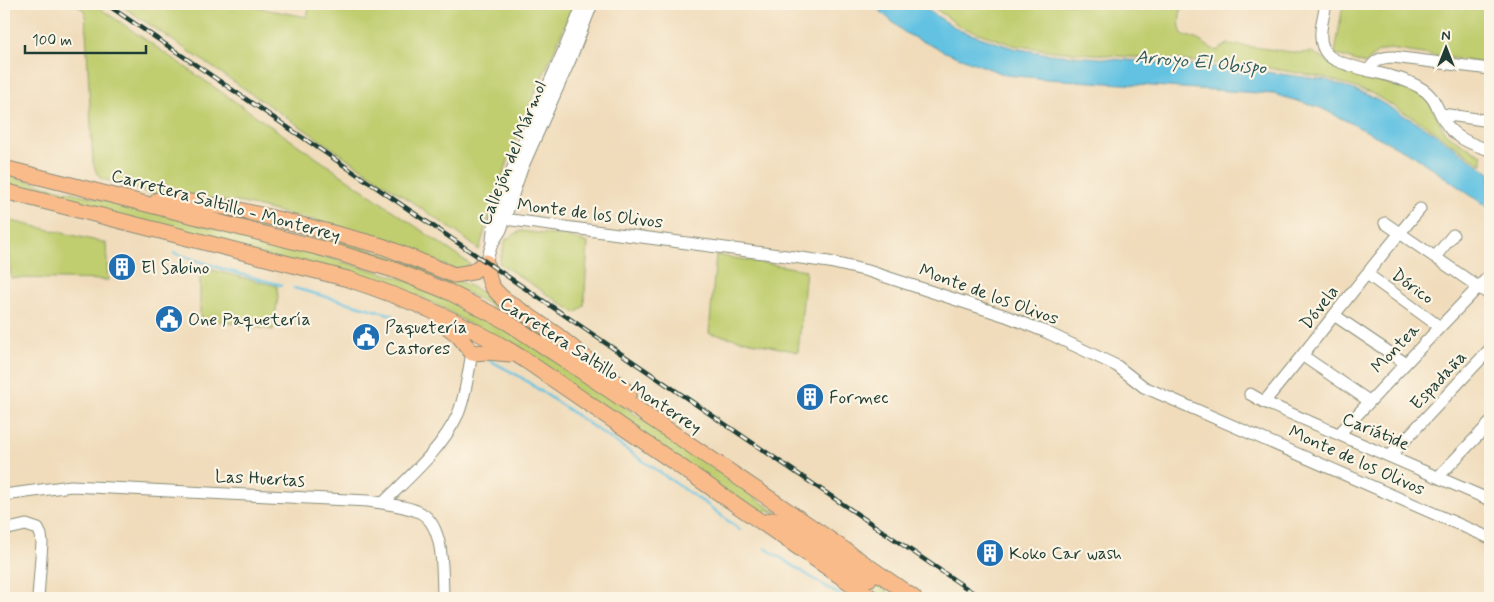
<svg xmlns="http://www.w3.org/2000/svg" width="1494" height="602" font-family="Mynerve,sans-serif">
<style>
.green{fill:#c0ce70;stroke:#708652}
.water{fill:#64c2e2;stroke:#42808b}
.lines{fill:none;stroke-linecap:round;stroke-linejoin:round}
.stream{stroke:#64c2e2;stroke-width:2.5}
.minor-casing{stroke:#888c78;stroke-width:13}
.major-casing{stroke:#888c78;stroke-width:17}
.minor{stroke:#fff;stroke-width:11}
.major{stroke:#fabb8b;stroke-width:15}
.rail-casing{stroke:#1f3d34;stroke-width:4.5}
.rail{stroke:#fcf5e5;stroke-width:2.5;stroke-dasharray:8;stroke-linecap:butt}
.labels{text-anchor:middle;stroke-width:4.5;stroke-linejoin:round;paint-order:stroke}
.street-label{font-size:18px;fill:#1f3d34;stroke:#fcf5e5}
.poi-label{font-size:18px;fill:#1f3d34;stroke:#fcf5e5;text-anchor:start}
.water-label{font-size:19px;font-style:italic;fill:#305e60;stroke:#fcf5e5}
</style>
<rect width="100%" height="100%" fill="#fcf5e5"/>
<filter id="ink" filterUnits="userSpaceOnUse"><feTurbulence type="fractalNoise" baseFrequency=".02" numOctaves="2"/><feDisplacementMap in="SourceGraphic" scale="10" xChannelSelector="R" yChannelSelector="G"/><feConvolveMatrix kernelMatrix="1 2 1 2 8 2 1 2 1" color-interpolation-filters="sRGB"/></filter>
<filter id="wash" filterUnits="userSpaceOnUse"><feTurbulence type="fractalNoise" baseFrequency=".0096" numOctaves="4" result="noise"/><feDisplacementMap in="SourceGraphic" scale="20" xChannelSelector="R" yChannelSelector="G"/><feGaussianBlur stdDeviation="1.12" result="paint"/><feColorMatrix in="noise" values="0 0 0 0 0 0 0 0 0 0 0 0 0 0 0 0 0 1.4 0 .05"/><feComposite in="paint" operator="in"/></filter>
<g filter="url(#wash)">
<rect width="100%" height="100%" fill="#f0dcbb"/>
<path class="green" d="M75,4H94L470,264L465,268L457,270L394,245L336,226L243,203L150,193L102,179L97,174L93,163L85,11Z
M119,4H248L269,10L307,17L310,4H573C560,40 543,74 528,109C509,155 493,202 479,250L459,234Z
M929,4H1181C1181,16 1177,22 1182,34L1198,40L1216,51L1228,44L1300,53L1312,52L1336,67L1376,81L1409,89L1429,100L1445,133L1465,146L1482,155V165L1424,124L1371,93L1327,78L1263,67L1054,51L1013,45L961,27Z
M1343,4H1490V64L1390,49C1379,50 1373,55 1365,64L1335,54Z
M4,175L297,249L404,279L493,320L589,382L777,513L766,510L757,512L447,310L420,297L4,186Z
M187,206H203C293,230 386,249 472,287C491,296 509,310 526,322C549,337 573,352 593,371C556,347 520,321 481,300C391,252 285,231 187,206Z
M7,220L106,243L108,280L11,278Z
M521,231L570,237L588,243L584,306L576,313L499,263L506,239Z
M716,255L806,270L798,352L709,333Z
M200,267L277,286L278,297L273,330L200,318Z
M774,525L899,598H886Z"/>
<path class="water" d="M872,4H918L959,30L1013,48L1049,54L1242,69L1326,80L1368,95L1431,131L1490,173V209L1413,155L1321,108L1274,94L1047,79L1006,75L945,52L905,33Z"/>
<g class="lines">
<path class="stream" d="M174,253L226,270L281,285
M294,288L393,315
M487,359L519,376L709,506L740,530
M765,548L844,598"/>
</g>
</g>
<g filter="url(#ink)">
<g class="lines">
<defs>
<path id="minor" d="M1326,4C1323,19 1315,42 1328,55C1334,61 1342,63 1349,65C1371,73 1398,75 1419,87C1438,97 1437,114 1450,129C1460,140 1476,146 1490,150
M1368,71C1374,61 1380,57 1393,57L1490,69
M1442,114L1490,121
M496,218L794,257L829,262L868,271L1006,316L1046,332L1117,366L1144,387L1490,538
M1385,223L1490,295
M492,244C492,222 501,201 508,181C530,120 560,64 583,4
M1435,257L1453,235
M486,262L492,244L501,230L522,168L570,60L592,4
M1367,274L1440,327
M1334,315L1405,363
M1303,356L1369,401
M1250,394L1264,402L1490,500
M1264,402C1317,339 1366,272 1420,209
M1339,434L1440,327L1490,275
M1390,456L1490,349
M1438,477L1490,423
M4,495L71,486L368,501C382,503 409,506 421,513C445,527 442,572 443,598
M383,503C409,477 442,449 458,414C466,395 468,373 472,353
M4,530L26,525L38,529L41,535L42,543L38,598"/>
<path id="major" d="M4,168L332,251L394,270L449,292L507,322L559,356L819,532L914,598
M4,191L348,279C409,299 471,325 525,360L872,598
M158,200L183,201L231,208L310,227L382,246L454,275L472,272L486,262C490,283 488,285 504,299L557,335L629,393
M442,323L458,335L472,353L487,352L510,354
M763,523L771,520L782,521L869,579"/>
</defs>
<use href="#minor" class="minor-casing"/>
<use href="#major" class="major-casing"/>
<use href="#minor" class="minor"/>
<use href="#major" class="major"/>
<defs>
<path id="rail" d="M106,4L981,598"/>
</defs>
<use href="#rail" class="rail-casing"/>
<use href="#rail" class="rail"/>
</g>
</g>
<defs>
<symbol id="building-disc" viewBox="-11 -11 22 22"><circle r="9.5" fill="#1f6fb2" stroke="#fcf5e5"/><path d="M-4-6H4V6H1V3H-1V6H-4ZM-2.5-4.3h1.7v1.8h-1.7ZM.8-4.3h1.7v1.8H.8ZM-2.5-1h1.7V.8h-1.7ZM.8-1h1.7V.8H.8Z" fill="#fff"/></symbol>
<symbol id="civic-disc" viewBox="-11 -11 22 22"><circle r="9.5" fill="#1f6fb2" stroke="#fcf5e5"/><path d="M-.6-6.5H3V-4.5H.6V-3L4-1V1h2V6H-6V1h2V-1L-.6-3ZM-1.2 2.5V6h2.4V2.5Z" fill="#fff"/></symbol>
</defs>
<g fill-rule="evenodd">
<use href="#building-disc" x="106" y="251" width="32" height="32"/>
<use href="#civic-disc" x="153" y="303" width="32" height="32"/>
<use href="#civic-disc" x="350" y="321" width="32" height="32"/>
<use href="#building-disc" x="794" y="381" width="32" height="32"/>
<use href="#building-disc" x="974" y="537" width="32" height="32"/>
</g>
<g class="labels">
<g class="street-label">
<text transform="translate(512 153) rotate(-68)" y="6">Callejón del Mármol</text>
<text transform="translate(226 205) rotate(15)" y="6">Carretera Saltillo - Monterrey</text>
<text transform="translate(590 213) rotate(7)" y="6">Monte de los Olivos</text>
<text transform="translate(1413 286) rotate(36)" y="6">Dórico</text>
<text transform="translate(989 294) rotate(20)" y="6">Monte de los Olivos</text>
<text transform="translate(1319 307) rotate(-52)" y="6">Dóvela</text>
<text transform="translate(1395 348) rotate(-46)" y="6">Montea</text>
<text transform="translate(601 365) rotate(33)" y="6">Carretera Saltillo - Monterrey</text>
<text transform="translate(1438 380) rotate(-47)" y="6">Espadaña</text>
<text transform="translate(1376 431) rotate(23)" y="6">Cariátide</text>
<text transform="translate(1357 460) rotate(24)" y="6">Monte de los Olivos</text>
<text transform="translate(260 478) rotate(3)" y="6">Las Huertas</text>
</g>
<g class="poi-label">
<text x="141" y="273">El Sabino</text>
<text x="188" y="325">One Paquetería</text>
<text x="385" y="333">Paquetería<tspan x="385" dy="21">Castores</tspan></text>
<text x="829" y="403">Formec</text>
<text x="1009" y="559">Koko Car wash</text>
</g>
<g class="water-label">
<text transform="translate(1201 61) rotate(5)" y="7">Arroyo El Obispo</text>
</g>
</g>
<rect width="1494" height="602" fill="none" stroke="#fcf5e5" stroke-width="20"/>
<g transform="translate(1446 48)" stroke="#fcf5e5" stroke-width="4" paint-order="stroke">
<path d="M0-4L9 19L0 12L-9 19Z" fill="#1f3d34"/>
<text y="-8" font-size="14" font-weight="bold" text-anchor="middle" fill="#1f3d34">N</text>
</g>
<path d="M25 45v8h121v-8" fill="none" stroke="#1f3d34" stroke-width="2.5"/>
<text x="32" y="45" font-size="15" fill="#1f3d34" stroke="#fcf5e5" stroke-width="4" paint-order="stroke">100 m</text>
</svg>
